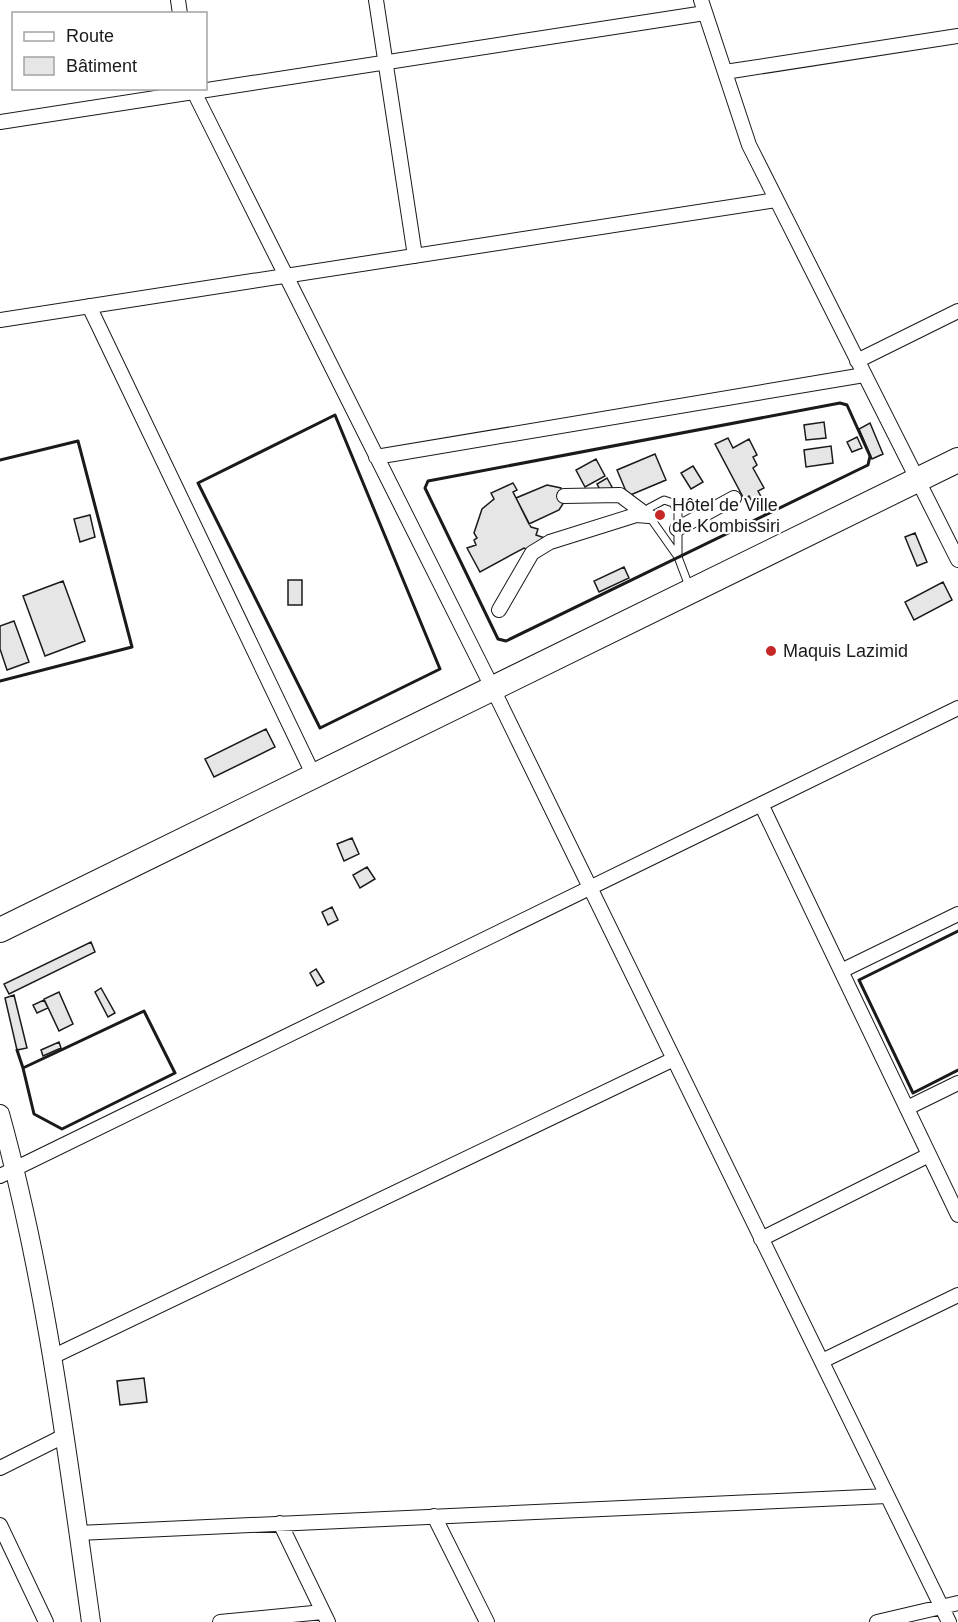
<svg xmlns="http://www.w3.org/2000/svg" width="958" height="1622" font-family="Arial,sans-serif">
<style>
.building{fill:#e6e6e6;stroke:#1a1a1a;stroke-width:1.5}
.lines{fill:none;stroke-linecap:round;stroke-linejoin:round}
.lane-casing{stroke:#1a1a1a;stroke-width:9}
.street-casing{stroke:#1a1a1a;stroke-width:16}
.secondary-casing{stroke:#1a1a1a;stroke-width:20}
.highway-casing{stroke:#1a1a1a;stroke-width:26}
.lane{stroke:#fff;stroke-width:7}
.street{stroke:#fff;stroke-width:14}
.secondary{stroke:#fff;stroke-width:18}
.highway{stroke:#fff;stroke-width:24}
.wall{stroke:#1a1a1a;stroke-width:3}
.poi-dot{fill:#c62828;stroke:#fff;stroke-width:2}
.labels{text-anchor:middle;stroke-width:4.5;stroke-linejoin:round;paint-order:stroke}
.poi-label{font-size:18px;fill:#1a1a1a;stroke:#fff;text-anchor:start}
</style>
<rect width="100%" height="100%" fill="#fff"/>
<path class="building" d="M824,422L826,438L806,440L804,425Z
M870,423L883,454L872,459L859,429Z
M857,437L862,448L852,452L847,442Z
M728,438L733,448L749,439L757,455L753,457L757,465L753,468L764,488L758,491L763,500L754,505L749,496L744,499L715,444Z
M831,446L833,463L806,467L804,450Z
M655,454L666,480L628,496L617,470Z
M596,459L605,476L585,487L576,470Z
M693,466L703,482L691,489L681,473Z
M607,478L613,489L603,495L597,484Z
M513,483L517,490L513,492L531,527L538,529L536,535L545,538L531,551L524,548L480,572L467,548L476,545L474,540L477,538L474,533L482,509L494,499L491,493Z
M547,485L561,488L566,499L559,510L529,524L516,498Z
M90,515L95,537L80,542L74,519Z
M915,533L927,562L917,566L905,537Z
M624,567L629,578L599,592L594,581Z
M288,580H302V605H288Z
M63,581L85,641L45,656L23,596Z
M943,582L952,600L914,620L905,602Z
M14,621L29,662L7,670L0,649V626Z
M266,729L275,747L214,777L205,759Z
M352,838L359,854L344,861L337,844Z
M367,867L375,879L360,888L353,875Z
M332,907L338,920L328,925L322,912Z
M91,942L95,952L9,994L4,984Z
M316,969L324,982L317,986L310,973Z
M101,988L115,1013L108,1017L95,992Z
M59,992L73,1024L59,1031L44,999Z
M14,995L27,1048L17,1050L5,998Z
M44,1000L48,1008L37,1013L33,1005Z
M59,1042L61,1048L43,1056L41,1050Z
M144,1378L147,1402L120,1405L117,1381Z"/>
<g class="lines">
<defs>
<path id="lane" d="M678,557L649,516V508L664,500L673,503L678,511V557L689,586"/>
<path id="street" d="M178,0L180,14
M376,0L415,256
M701,0L749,145L958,560
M725,72L958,36
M192,88L493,689L949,1622
M0,122L705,13
M89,306L314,776
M0,320L776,200
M857,361L958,311
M376,457L864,375
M564,496L620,495L648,516
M677,529L734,498
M499,610L532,553L550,542L636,515L649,516
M761,804L958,1215
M841,971L958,914
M907,1108L958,1083
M0,1176L958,708
M761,1239L929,1155
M52,1357L674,1059
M822,1361L958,1295
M0,1468L64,1436
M434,1516L487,1622
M280,1523L328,1622
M0,1525L46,1622
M78,1533L887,1496
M220,1622L323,1612
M877,1622L958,1603"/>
<path id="secondary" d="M0,1114C46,1280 67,1452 91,1622"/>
<path id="highway" d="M0,930L958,460"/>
</defs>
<use href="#lane" class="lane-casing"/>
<use href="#street" class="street-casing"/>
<use href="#secondary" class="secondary-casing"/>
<use href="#highway" class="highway-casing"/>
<use href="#lane" class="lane"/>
<use href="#street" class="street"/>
<use href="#secondary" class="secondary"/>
<use href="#highway" class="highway"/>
<path class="wall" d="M840,403L847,405L870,456L868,465L506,641L498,639L425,488L428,481Z
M335,415L440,669L320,728L198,483Z
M0,460L78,441L132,647L0,681
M958,931L859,980L913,1093L958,1070
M144,1011L175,1073L62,1129L34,1114L23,1068Z
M17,1050L23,1068"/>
</g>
<g class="poi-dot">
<circle cx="660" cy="515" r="6"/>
<circle cx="771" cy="651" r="6"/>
</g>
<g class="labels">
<g class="poi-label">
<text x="672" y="511">Hôtel de Ville<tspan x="672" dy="21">de Kombissiri</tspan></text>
<text x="783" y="657">Maquis Lazimid</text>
</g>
</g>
<rect x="12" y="12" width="195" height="78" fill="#ffffff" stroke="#a3a3a3" stroke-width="1.5"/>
<rect x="24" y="32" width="30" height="9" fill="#ffffff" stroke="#a3a3a3" stroke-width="1.5"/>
<text x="66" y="42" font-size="18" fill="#1a1a1a">Route</text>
<rect x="24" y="57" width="30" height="18" fill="#e6e6e6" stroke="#a3a3a3" stroke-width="1.5"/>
<text x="66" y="72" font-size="18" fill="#1a1a1a">Bâtiment</text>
</svg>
